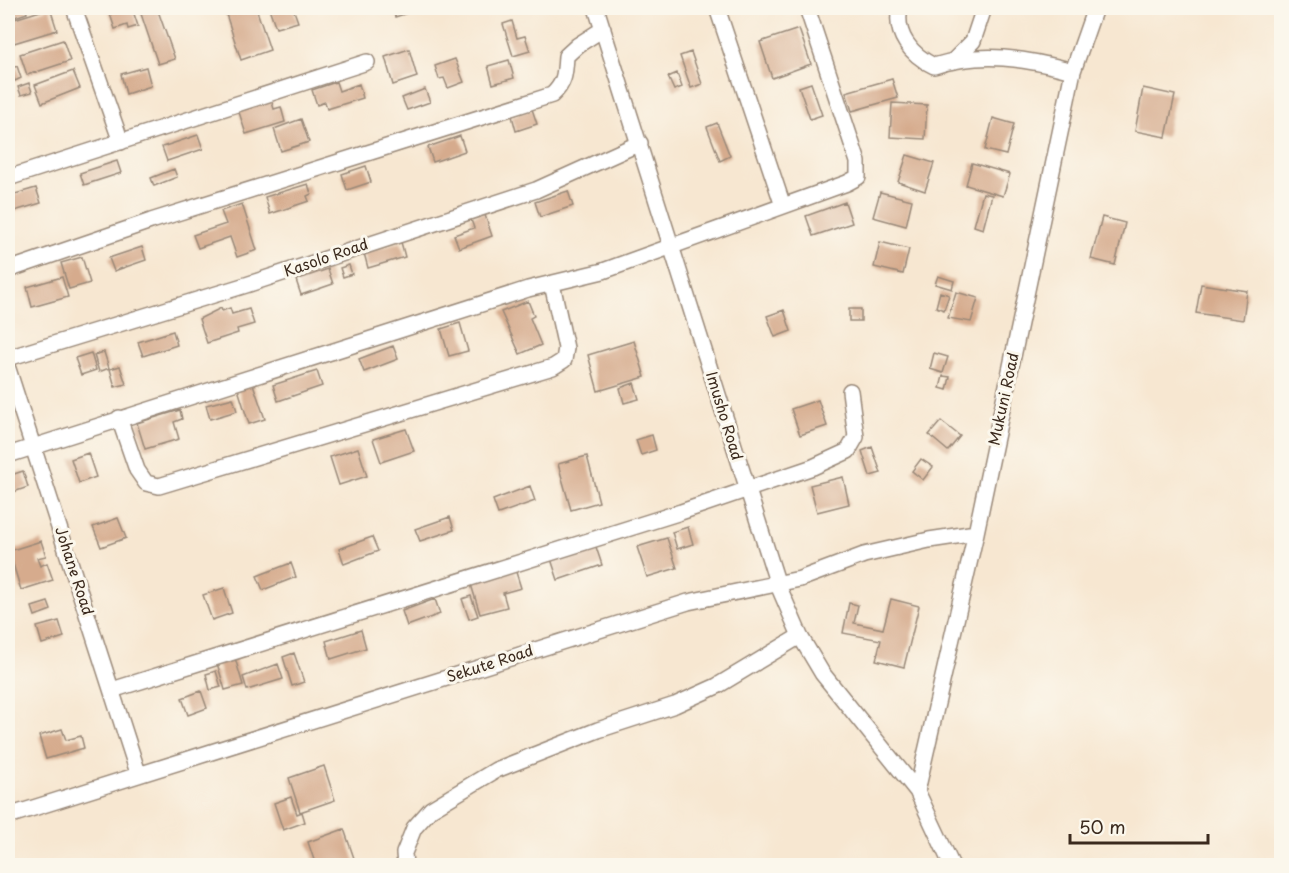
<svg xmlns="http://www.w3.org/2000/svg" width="1289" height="873" font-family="'Playpen Sans',sans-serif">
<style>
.building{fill:#d6ab8d}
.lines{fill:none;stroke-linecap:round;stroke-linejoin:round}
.street-casing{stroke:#998878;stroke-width:18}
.street{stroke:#fff;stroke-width:15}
.labels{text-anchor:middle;stroke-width:6;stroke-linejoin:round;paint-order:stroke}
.street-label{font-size:15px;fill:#3b2a1e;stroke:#fbf7ec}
</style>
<rect width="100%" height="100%" fill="#fbf7ec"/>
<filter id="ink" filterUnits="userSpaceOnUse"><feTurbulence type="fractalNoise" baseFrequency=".0167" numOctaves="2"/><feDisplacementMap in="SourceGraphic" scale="12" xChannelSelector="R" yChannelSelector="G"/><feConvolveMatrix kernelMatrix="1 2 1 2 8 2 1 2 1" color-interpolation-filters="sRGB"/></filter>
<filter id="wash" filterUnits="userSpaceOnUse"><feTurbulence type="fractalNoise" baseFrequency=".008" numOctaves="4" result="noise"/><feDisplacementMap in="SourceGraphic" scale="24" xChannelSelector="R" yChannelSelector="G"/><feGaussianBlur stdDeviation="1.35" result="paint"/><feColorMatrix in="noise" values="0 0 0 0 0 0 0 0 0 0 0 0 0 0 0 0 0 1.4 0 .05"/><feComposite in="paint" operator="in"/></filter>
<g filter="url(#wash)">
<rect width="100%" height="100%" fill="#f7e7d1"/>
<g id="blocks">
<path class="building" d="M8,8H26L27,13L9,19Z
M50,8L57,30L14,43L8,21Z
M108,8H132L138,26L128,29L127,25L115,29Z
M139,8H157L175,59L158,64Z
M224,8H256L270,50L241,60Z
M269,8H293L298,22L276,28Z
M392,8H423L395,17Z
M512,21L517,38L525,36L530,51L513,56L503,24Z
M799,29L811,64L772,78L760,42Z
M63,40L70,61L27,75L20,54Z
M409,49L417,77L393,85L385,57Z
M691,52L702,84L691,88L680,56Z
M455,59L464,82L448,88L444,78L439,79L435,66Z
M509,60L514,78L493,84L488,66Z
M17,66L21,78L15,81L10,69Z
M146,67L151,86L126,94L121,74Z
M73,71L80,88L42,103L35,85Z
M677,73L682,87L674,90L668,77Z
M892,79L898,98L852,111L846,92Z
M336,82L339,91L359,84L363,98L327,109L325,102L317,105L312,90Z
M29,83L32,92L21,95L18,87Z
M811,83L822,115L810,119L799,87Z
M1143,88L1175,95L1166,137L1135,131Z
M425,89L430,102L407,110L402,98Z
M271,99L274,109L281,107L285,122L246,134L238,109Z
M892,103L927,105L925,139L890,137Z
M532,109L537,124L516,131L512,116Z
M993,118L1014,124L1006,155L985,150Z
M301,119L309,142L281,151L274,129Z
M717,123L730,156L720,161L707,127Z
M198,135L203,149L167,161L162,147Z
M460,136L465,151L433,162L428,147Z
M907,155L934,163L925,191L898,182Z
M117,161L121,173L84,185L80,173Z
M972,163L1010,174L1003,196L966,185Z
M366,166L371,182L347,190L342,174Z
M174,169L177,177L154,186L151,178Z
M308,184L311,194L307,196L309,201L270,214L265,197Z
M36,188L41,203L8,213V196Z
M568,191L573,206L540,217L535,202Z
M880,192L912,200L906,226L873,217Z
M983,193L992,195L983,229L974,226Z
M845,202L852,223L813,236L806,216Z
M242,204L257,250L237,257L230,237L198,248L193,235L226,224L221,211Z
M484,212L492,236L459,248L454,235L474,228L470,217Z
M1102,217L1125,223L1115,265L1091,259Z
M401,242L405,257L368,268L364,253Z
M880,242L909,249L903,274L874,267Z
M142,247L146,260L114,271L109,258Z
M82,257L90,283L69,289L61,263Z
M349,265L352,274L343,277L340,268Z
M328,269L333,284L301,295L296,280Z
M938,276L954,281L952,289L935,284Z
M62,277L68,297L32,307L27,287Z
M1201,284L1247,291L1243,320L1196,313Z
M940,292L949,295L944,310L936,307Z
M956,292L978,298L971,322L948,318Z
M528,301L534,316L530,318L541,345L520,354L501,312Z
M221,308L222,311L230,308L232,314L249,309L254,324L237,329L238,333L207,343L199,319Z
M849,309H861V321H849Z
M784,310L791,331L775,337L767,316Z
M460,323L468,351L449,356L441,329Z
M173,331L177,345L143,356L138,342Z
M634,341L645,377L598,391L588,355Z
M393,346L398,359L364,372L359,359Z
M104,352L109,368L99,372L94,355Z
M91,353L96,370L81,375L75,358Z
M934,353L948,357L943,373L930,369Z
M120,366L126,384L115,387L110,369Z
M317,371L322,386L278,401L273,385Z
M943,376L950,377L947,390L940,388Z
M634,383L639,399L624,403L620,388Z
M253,384L265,419L249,424L238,389Z
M233,398L237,411L210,419L206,405Z
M818,400L827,426L800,435L791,409Z
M180,410L182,419L174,422L179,439L145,449L137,423Z
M941,421L960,436L948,451L929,435Z
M406,429L414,451L381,462L373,439Z
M652,435L656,450L641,455L636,440Z
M872,447L881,473L870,476L862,451Z
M358,448L367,476L339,485L330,457Z
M88,453L96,477L79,483L71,459Z
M587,456L599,502L571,510L558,464Z
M921,459L933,467L923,480L912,471Z
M23,471L28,487L8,494V476Z
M843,477L849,504L817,512L810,485Z
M530,486L535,501L498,514L493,500Z
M450,517L454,530L420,541L415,529Z
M118,518L126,538L101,547L93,527Z
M688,527L693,544L677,549L672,532Z
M372,537L378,551L344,564L339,549Z
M667,538L677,568L647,577L637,547Z
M41,541L46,556L37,558L40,566L47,563L53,580L21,590L9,551Z
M595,544L602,565L558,580L551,559Z
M291,563L296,577L263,590L257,576Z
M515,569L521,588L503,593L507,607L480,614L470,581Z
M224,588L232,613L212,620L203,595Z
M471,596L478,616L469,619L462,599Z
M435,599L440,614L407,626L402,611Z
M891,599L919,606L904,667L876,660L881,640L843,633L849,603L858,605L854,623L883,629Z
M48,602L51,610L35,616L32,607Z
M59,621L64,637L42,644L37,627Z
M361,630L366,648L331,659L326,641Z
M294,653L304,682L292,686L283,657Z
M235,658L243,685L225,690L217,663Z
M278,664L283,679L247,690L243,677Z
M216,671L221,687L210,690L206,674Z
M201,691L207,708L188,715L182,698Z
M62,729L66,740L81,736L84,748L46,759L39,736Z
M324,766L335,800L300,812L289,778Z
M291,797L297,814L302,812L305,822L283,830L274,803Z
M344,829L356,864L316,866L308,842Z"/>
</g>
</g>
<g filter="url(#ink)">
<use href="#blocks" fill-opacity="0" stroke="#998878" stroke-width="1.5"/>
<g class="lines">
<defs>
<path id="street" d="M74,8L121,142
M596,8L778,585L800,636L822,673L917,791L952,866
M717,8L783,206
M900,8C894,34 911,55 934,66C982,51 1025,58 1073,71
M954,60L973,41L984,8
M8,178L367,62
M8,270L151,221L552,95C565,83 565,73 566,56L578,45L603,29
M8,358L246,285L536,190L640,143
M8,369L138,773
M119,418L137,470L146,483L159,486L553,367L564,360L566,348L552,284
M8,455L528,289L603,271L847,183L858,177V162L807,8
M112,690L681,512L813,467L848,451L856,437L850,391
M917,791L976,533L1073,71L1095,8
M8,816L688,602L800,579L864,555L929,540L976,533
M405,866L404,853L414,828L431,809L496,770L598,730L675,705L717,686L800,636"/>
</defs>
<use href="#street" class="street-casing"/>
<use href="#street" class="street"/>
</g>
</g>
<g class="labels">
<g class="street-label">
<text transform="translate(326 258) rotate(-19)" y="5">Kasolo Road</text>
<text transform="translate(1004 399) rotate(-78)" y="5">Mukuni Road</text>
<text transform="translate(724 416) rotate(73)" y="5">Imusho Road</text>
<text transform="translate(74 571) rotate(72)" y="5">Johane Road</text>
<text transform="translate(490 664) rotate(-18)" y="5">Sekute Road</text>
</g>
</g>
<rect width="1289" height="873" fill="none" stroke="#fbf7ec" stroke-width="30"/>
<path d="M1070 834v9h138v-9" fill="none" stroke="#3b2a1e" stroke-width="3"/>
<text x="1079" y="834" font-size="18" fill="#3b2a1e" stroke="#fbf7ec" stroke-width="4.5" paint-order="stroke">50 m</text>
</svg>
